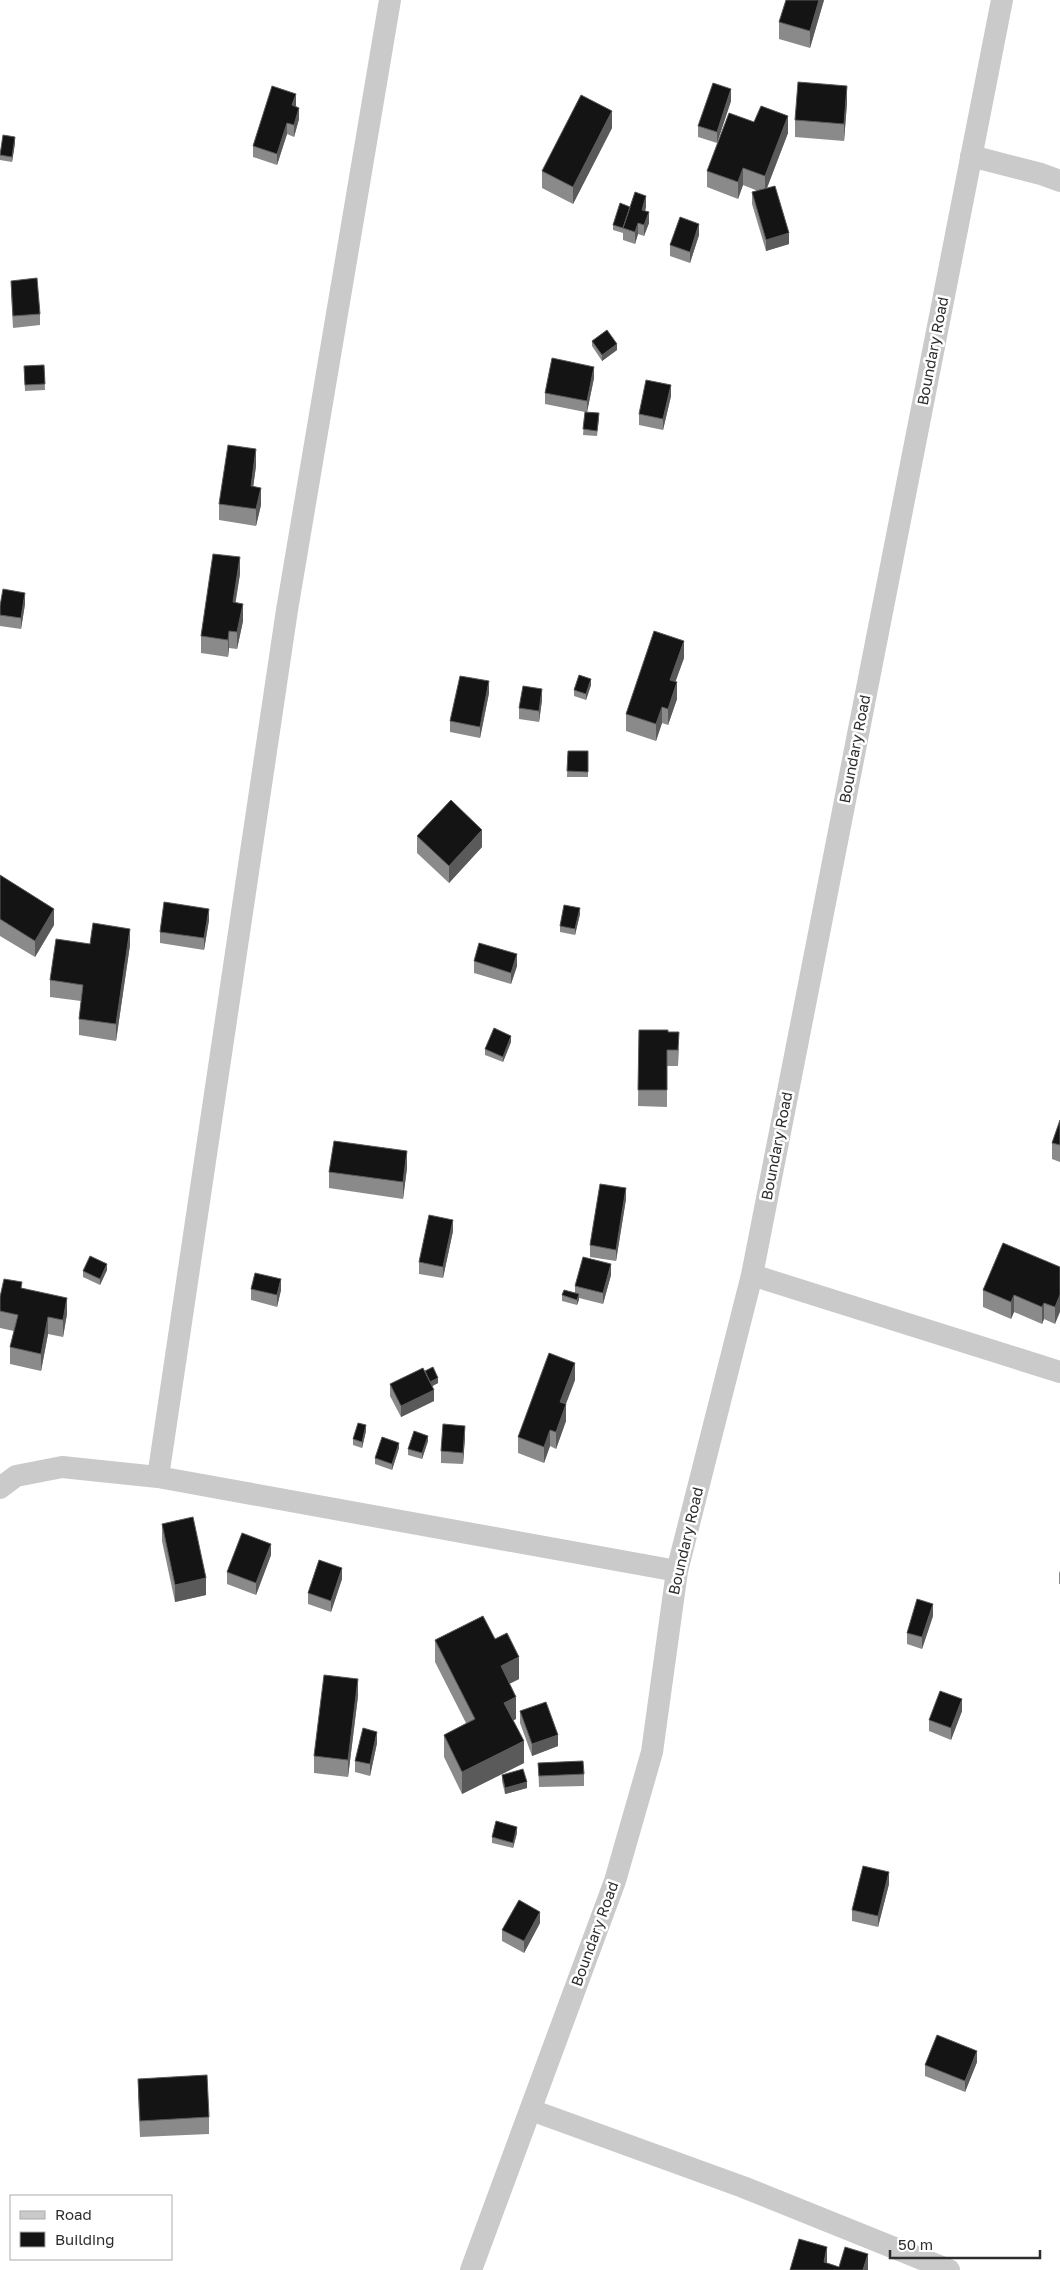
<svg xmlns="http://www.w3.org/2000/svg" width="1060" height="2270" font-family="'Golos Text',sans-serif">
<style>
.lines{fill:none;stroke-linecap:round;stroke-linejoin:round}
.minor{stroke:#cacaca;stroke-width:22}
.wall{fill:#8a8a8a}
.shaded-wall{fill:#5a5a5a}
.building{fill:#141414;stroke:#5a5a5a}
.labels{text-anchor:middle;stroke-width:5;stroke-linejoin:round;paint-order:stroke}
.street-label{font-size:15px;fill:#2d2d2d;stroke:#fff}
</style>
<rect width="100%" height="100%" fill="#fff"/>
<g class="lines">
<path class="minor" d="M971,156L1041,174L1060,181
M752,1275L1060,1372
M158,1477L287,610L390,0
M0,1488L16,1476L62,1467L158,1477L677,1571
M531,2110L743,2187L949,2270
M471,2270L615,1881L652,1752L677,1571L752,1275L1002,0"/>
</g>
<path class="wall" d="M824,0L810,48L779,39V22Z
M731,101L717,143L698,137V126Z
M847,103L844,141L795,137V120Z
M296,106L299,119L294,137L287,134L277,165L253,157V146Z
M754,122L788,133L767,188L789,244L766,251L752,204V192L758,191L743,185L738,199L707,187V171Z
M612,128L573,204L542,188V171Z
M15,143L12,162L0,160V153Z
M630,207H646L645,211L649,223L644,236L638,234L635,244L623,240V233L613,230V225Z
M699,235L690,263L670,256V245Z
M11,281L40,314V325L13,328L11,292Z
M592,341L617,350L602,361L592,346Z
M44,365L45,390L25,391L24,371Z
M594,378L587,412L599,419L597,436L583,435L585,412L545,404V393Z
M671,396L663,430L639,425V414Z
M256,466L253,487L261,505L256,526L219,520V504Z
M240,574L235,602L243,621L237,649L229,648L228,657L201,653V636Z
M25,604L21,629L0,626V606Z
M684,658L675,682L677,699L668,725L662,723L656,741L626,731V714Z
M591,685L586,700L574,696V690Z
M489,693L480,738L450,732V721Z
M542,700L539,722L519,719V708Z
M568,751H588V777H567Z
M417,836L482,847L449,883L417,853Z
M0,875L54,925L35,957L0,936Z
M580,914L575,935L560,932V926Z
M209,920L204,950L160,943V932Z
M90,944L130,945L116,1041L79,1035V1019L81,1001L50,997V980Z
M474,961L517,966L511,984L474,973Z
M639,1030L679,1049L678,1066H667V1107L638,1106Z
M511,1042L503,1062L485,1055V1049Z
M1060,1120V1162L1052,1159V1143Z
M407,1168L403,1199L329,1188V1172Z
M626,1199L616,1261L590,1257V1245Z
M453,1231L443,1278L419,1274V1262Z
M1060,1267L1055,1324L1044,1319L1042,1324L1014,1312L1011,1319L983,1307V1290Z
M107,1270L100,1285L83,1277V1271Z
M611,1275L603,1304L579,1298L577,1305L562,1301V1295L575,1293V1286Z
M22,1288L67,1314L63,1337L48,1334L41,1371L10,1364V1347L14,1331L0,1328V1297Z
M251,1289L281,1290L277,1307L251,1300Z
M425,1371L438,1383L432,1386L434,1401L401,1417L390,1396V1384Z
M575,1380L566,1404V1421L556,1449L550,1446L544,1463L518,1453V1437Z
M366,1431L362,1448L353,1445V1439Z
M465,1437L463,1464L441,1463V1451Z
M428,1441L422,1459L408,1455V1449Z
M399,1448L392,1470L375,1464V1458Z
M162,1524L206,1595L175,1602L162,1541Z
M271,1555L256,1595L227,1584V1572Z
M1060,1571V1584H1059V1573Z
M342,1579L331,1612L308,1604V1593Z
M933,1616L922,1649L907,1644V1633Z
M495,1639L519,1679L509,1684L516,1719L513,1720L524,1763L462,1794L444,1757V1735L466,1723L435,1662V1640Z
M358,1696L348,1777L314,1773V1756Z
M520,1711L558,1746L532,1756L520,1723Z
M962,1711L951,1740L929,1731V1720Z
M377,1743L370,1776L355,1772V1761Z
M538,1763L584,1774V1786L539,1787Z
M502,1775L527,1788L505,1794L502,1781Z
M517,1833L513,1848L492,1843V1837Z
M889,1884L878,1927L852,1921V1910Z
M540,1923L524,1953L502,1941V1930Z
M977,2062L965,2092L925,2076V2065Z
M138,2079L209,2117V2134L140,2137L138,2096Z"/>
<path class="shaded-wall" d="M819,0H824L810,48V31Z
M847,86V103L844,141V124Z
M731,89V101L717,143V132Z
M296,94V106L292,117V105Z
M299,108V119L294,137V125Z
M612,111V128L573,204V187Z
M788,116V133L765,193V176Z
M287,123V134L277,165V154Z
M15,137V143L12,162V157Z
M743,168V185L738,199V182Z
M646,196V207L642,221V210Z
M649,212V223L644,236V225Z
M638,223V234L635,244V232Z
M699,224V235L690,263V252Z
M789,233V244L766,251V240Z
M617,344V350L602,361V355Z
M594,367V378L587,412V401Z
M671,385V396L663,430V419Z
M256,449V466L251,503V486Z
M261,488V505L256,526V509Z
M240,557V574L233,619V602Z
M25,593V604L21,629V618Z
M243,604V621L237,649V632Z
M229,631V648L228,657V640Z
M684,641V658L670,697V680Z
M591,679V685L586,700V694Z
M489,681V693L480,738V727Z
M677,682V699L668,725V709Z
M542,689V700L539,722V711Z
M662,707V723L656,741V724Z
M482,830V847L449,883V866Z
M580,908V914L575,935V929Z
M54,909V925L35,957V941Z
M209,909V920L204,950V938Z
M130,929V945L116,1041V1024Z
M517,954V966L511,984V973Z
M511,1036V1042L503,1062V1057Z
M407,1151V1168L403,1199V1182Z
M626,1188V1199L616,1261V1250Z
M453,1220V1231L443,1278V1267Z
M107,1264V1270L100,1285V1279Z
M611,1264V1275L603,1304V1293Z
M281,1279V1290L277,1307V1295Z
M579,1294V1300L577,1305V1300Z
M1014,1295V1312L1011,1319V1302Z
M1060,1295V1312L1055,1324V1307Z
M67,1298V1314L63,1337V1320Z
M1044,1303V1319L1042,1324V1307Z
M48,1317V1334L41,1371V1354Z
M575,1363V1380L560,1419V1402Z
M438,1378V1383L429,1388V1382Z
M434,1390V1401L401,1417V1406Z
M566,1404V1421L556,1449V1432Z
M366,1425V1431L362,1448V1442Z
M465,1426V1437L463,1464V1453Z
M550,1430V1446L544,1463V1447Z
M428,1436V1441L422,1459V1453Z
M399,1443V1448L392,1470V1464Z
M271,1544V1555L256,1595V1583Z
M342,1568V1579L331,1612V1601Z
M206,1578V1595L175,1602V1585Z
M933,1604V1616L922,1649V1637Z
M519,1657V1679L501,1688V1666Z
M358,1679V1696L348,1777V1760Z
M516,1697V1719L504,1725V1703Z
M962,1699V1711L951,1740V1728Z
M377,1732V1743L370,1776V1764Z
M558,1735V1746L532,1756V1744Z
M524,1741V1763L462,1794V1772Z
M527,1782V1788L505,1794V1788Z
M517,1827V1833L513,1848V1843Z
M889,1872V1884L878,1927V1916Z
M540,1912V1923L524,1953V1941Z
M977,2051V2062L965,2092V2081Z
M827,2247V2264L824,2262Z
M868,2254V2270H863Z"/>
<path class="building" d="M786,0H819L810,31L779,22Z
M798,82L847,86L844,124L795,120Z
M713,83L731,89L717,132L698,126Z
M272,86L296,94L292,105L299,108L294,125L287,123L277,154L253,146Z
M581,95L612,111L573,187L542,171Z
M761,106L788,116L765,176L743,168L738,182L707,171L729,113L754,122Z
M3,135L15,137L12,157L0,155Z
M775,186L789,233L766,240L752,192Z
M635,192L646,196L642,210L649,212L644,225L638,223L635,232L623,228Z
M620,203L630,207L623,228L613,225Z
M680,217L699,224L690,252L670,245Z
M37,278L40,314L13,316L11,281Z
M607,330L617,344L602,355L592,341Z
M552,358L594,367L587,401L545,393Z
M44,365L45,384L25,385L24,366Z
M646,380L671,385L663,419L639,414Z
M585,412L599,413L597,431L583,429Z
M228,445L256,449L251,486L261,488L256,509L219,504Z
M213,554L240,557L233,602L243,604L237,632L229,631L228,640L201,636Z
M3,589L25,593L21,618L0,615V606Z
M654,631L684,641L670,680L677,682L668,709L662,707L656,724L626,714Z
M579,675L591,679L586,694L574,690Z
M460,676L489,681L480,727L450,721Z
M523,686L542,689L539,711L519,708Z
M568,751H588V772L567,771Z
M451,800L482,830L449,866L417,836Z
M0,875L54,909L35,941L0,919Z
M164,902L209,909L204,938L160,932Z
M564,905L580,908L575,929L560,926Z
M93,923L130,929L116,1024L79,1019L83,985L50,980L56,939L90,944Z
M479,943L517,954L511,973L474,961Z
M494,1028L511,1036L503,1057L485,1049Z
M639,1030H668V1032H679L678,1050H667V1090H638Z
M1060,1120V1145L1052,1143Z
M334,1141L407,1151L403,1182L329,1172Z
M600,1184L626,1188L616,1250L590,1245Z
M429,1215L453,1220L443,1267L419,1262Z
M1003,1243L1060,1267V1295L1055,1307L1044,1303L1042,1307L1014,1295L1011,1302L983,1290Z
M90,1256L107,1264L100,1279L83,1271Z
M583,1257L611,1264L603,1293L575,1286Z
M255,1273L281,1279L277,1295L251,1289Z
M4,1279L22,1282L21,1288L67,1298L63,1320L48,1317L41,1354L10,1347L18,1315L0,1311V1297Z
M564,1290L579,1294L577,1300L562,1295Z
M549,1353L575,1363L560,1402L566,1404L556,1432L550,1430L544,1447L518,1437Z
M433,1367L438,1378L430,1382L425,1371Z
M423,1368L434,1390L401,1406L390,1384Z
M358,1423L366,1425L362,1442L353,1439Z
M443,1424L465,1426L463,1453L441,1451Z
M414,1431L428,1436L422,1453L408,1449Z
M382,1437L399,1443L392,1464L375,1458Z
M193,1517L206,1578L175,1585L162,1524Z
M242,1533L271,1544L256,1583L227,1572Z
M319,1560L342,1568L331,1601L308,1593Z
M917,1599L933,1604L922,1637L907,1633Z
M483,1616L495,1639L507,1633L519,1657L501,1666L516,1697L504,1703L524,1741L462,1772L444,1735L475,1719L435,1640Z
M324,1675L358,1679L348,1760L314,1756Z
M940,1691L962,1699L951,1728L929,1720Z
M546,1702L558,1735L532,1744L520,1711Z
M363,1728L377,1732L370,1764L355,1761Z
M583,1761L584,1774L539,1776L538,1763Z
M523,1769L527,1782L505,1788L502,1775Z
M496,1821L517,1827L513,1843L492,1837Z
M863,1866L889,1872L878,1916L852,1910Z
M519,1900L540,1912L524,1941L502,1930Z
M937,2035L977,2051L965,2081L925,2065Z
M207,2075L209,2117L140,2121L138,2079Z
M799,2239L827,2247L824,2262L839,2267L845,2247L868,2254L863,2270H790Z"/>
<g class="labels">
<g class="street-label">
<text transform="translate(933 351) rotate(-79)" y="5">Boundary Road</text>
<text transform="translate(855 749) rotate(-79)" y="5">Boundary Road</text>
<text transform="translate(777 1146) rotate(-79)" y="5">Boundary Road</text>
<text transform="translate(686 1541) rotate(-77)" y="5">Boundary Road</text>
<text transform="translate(595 1934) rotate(-70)" y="5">Boundary Road</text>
</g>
</g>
<rect x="10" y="2195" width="162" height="65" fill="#ffffff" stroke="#ababab"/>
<rect x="20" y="2211" width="25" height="8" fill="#cacaca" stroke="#ababab"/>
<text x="55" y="2220" font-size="15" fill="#2d2d2d">Road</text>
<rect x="20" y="2232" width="25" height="15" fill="#141414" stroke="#ababab"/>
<text x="55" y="2245" font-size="15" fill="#2d2d2d">Building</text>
<path d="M890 2250v8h150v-8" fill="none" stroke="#2d2d2d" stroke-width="2.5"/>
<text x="898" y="2250" font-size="15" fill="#2d2d2d" stroke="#ffffff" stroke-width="4" paint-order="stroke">50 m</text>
</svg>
